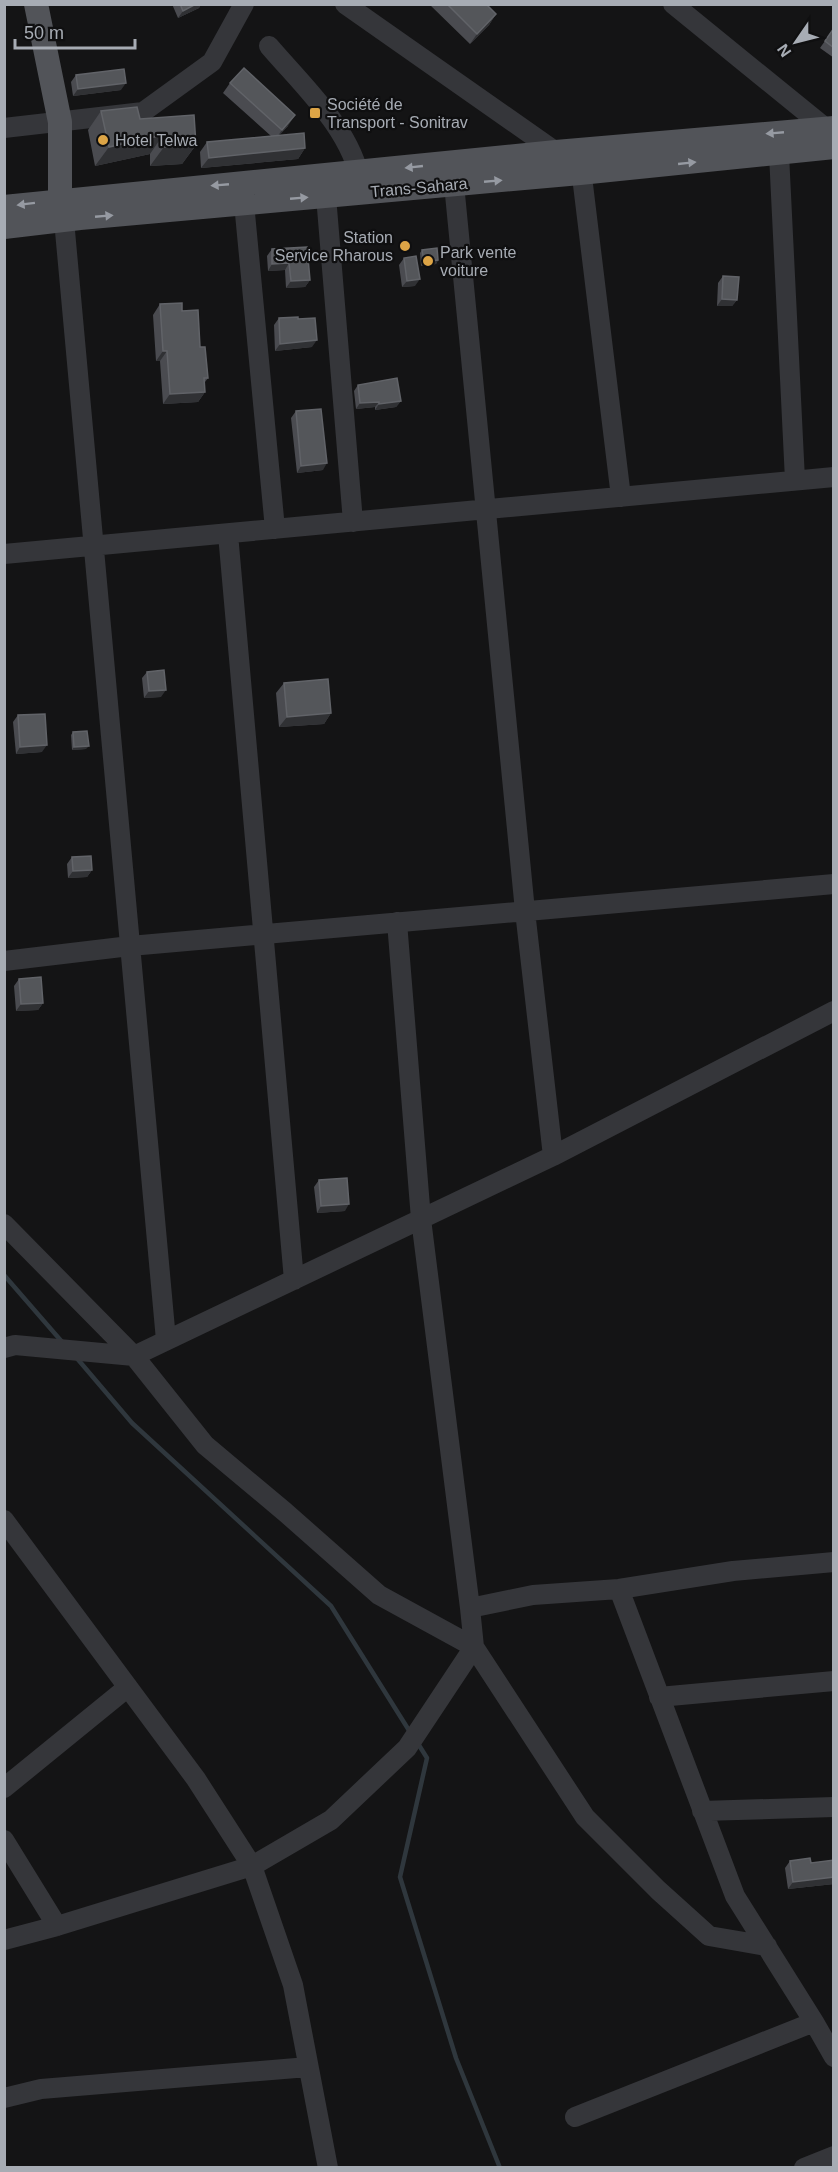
<svg xmlns="http://www.w3.org/2000/svg" width="838" height="2172" font-family="Arial,sans-serif">
<style>
.lines{fill:none;stroke-linecap:round;stroke-linejoin:round}
.stream{stroke:#2f373d;stroke-width:4.5}
.minor{stroke:#35363a;stroke-width:20}
.major{stroke:#525459;stroke-width:24}
.wall{fill:#4a4b50}
.shaded-wall{fill:#303134}
.building{fill:#54565a;stroke:#616368;stroke-width:1.5}
.oneway{fill:#969aa2}
.poi-dot{fill:#dca446;stroke:#0f0f10;stroke-width:2}
.labels{text-anchor:middle;stroke-width:4.5;stroke-linejoin:round;paint-order:stroke}
.poi-label{font-size:16px;fill:#a7acb4;stroke:#0f0f10;text-anchor:start}
.street-label{font-size:16px;fill:#a7acb4;stroke:#0f0f10}
</style>
<rect width="100%" height="100%" fill="#141415"/>
<g class="lines">
<path class="stream" d="M4,1275L63,1343
M75,1356L132,1423L331,1606L410,1732
M417,1742L427,1758L400,1877L456,2058L500,2168"/>
<path class="minor" d="M345,4L556,152
M673,4L834,135
M269,46C304,87 352,130 361,184
M4,128L143,112L212,62L244,4
M779,154L795,480
M580,160L621,497
M454,184L525,911L553,1156
M326,196L353,522
M244,203L275,529
M64,220L166,1340
M228,534L294,1280
M4,554L834,477
M4,961L130,946L834,884
M4,1224L134,1356L205,1445L285,1512L379,1595L474,1647L585,1817L658,1890L709,1936L767,1946
M4,1348L15,1345L134,1356L553,1156L834,1011
M4,1520L196,1779L252,1866L293,1985L328,2168
M619,1589L735,1896L814,2022L834,2057
M470,1608L533,1595L619,1589L733,1571L834,1562
M659,1697L834,1681
M4,1788L128,1687
M702,1811L834,1807
M4,1840L57,1926
M4,1940L57,1926L252,1866L331,1820L407,1748L474,1647L470,1608L421,1219L397,922
M4,2098L41,2089L308,2067
M575,2117L814,2022
M804,2168L834,2156"/>
<path class="major" d="M36,4L60,122V200L63,215
M4,207L556,152L834,128
M4,227L80,218L580,173L834,147"/>
</g>
<path class="wall" d="M172,4H201L199,8L178,18Z
M429,4H486L496,14L489,25L470,44Z
M834,28V58L820,48Z
M76,75L121,90L73,96L71,82Z
M230,83L288,126L279,135L305,148L298,159L201,168L200,152L207,142L271,136L223,93Z
M101,111L196,145L182,164L150,166V154L95,166L88,130Z
M272,249L310,280L305,287L286,288L285,270L268,271L267,256Z
M422,250L438,260L436,264L421,266L420,253Z
M404,258L415,286L402,287L399,265Z
M723,276L737,300L732,306H717L718,283Z
M160,304L182,311L200,347L208,378L205,382V392L198,402L163,404L160,361H156L153,315Z
M279,318L312,347L275,351L274,325Z
M358,385L401,401L396,407L375,410V407L356,409L354,391Z
M296,411L323,470L297,473L291,418Z
M147,672L161,697L144,698L142,678Z
M284,683L331,713L324,724L279,727L276,693Z
M18,715L42,752L16,754L13,722Z
M73,732L86,749L72,750L71,735Z
M72,857L92,870L87,877L68,878L67,864Z
M19,979L43,1003L38,1010L16,1011L14,986Z
M319,1180L345,1211L317,1213L314,1187Z
M834,1860V1884L788,1889L785,1868L790,1861L811,1863Z"/>
<path class="shaded-wall" d="M196,4H201L199,8L178,18L183,11Z
M496,14L489,25L470,44L477,34Z
M126,83L121,90L73,96L78,89Z
M295,115L288,126L275,140L282,130Z
M163,135L150,154L95,166L109,147Z
M196,145L182,164L150,166L164,147Z
M305,148L298,159L201,168L209,158Z
M438,260L436,264L421,266L424,262Z
M289,263L285,270L268,271L272,264Z
M420,279L415,286L402,287L407,281Z
M310,280L305,287L286,288L291,281Z
M722,299L737,300L732,306H717Z
M317,340L312,347L275,351L280,344Z
M163,351H167L160,361H156Z
M205,392L198,402L163,404L170,394Z
M401,401L396,407L375,410L379,404Z
M379,402L375,407L356,409L360,403Z
M327,463L323,470L297,473L301,466Z
M166,690L161,697L144,698L149,691Z
M331,713L324,724L279,727L287,717Z
M47,745L42,752L16,754L20,747Z
M89,746L86,749L72,750L74,747Z
M92,870L87,877L68,878L73,871Z
M43,1003L38,1010L16,1011L21,1004Z
M349,1204L345,1211L317,1213L321,1206Z
M834,1877V1884L788,1889L793,1882Z"/>
<path class="building" d="M180,4H196L183,11Z
M447,4H486L496,14L477,34Z
M834,28V48L825,41Z
M244,68L295,115L282,130L230,83Z
M124,69L126,83L78,89L76,75Z
M137,107L140,119L194,115L196,145L164,147L163,135L109,147L101,111Z
M304,133L305,148L209,158L207,142Z
M307,247L310,280L291,281L289,263L272,264V249Z
M437,248L438,260L424,262L422,250Z
M416,256L420,279L407,281L404,258Z
M723,276L739,277L737,300L722,299Z
M182,303V311L198,310L200,347H205L208,378H204L205,392L170,394L167,351H163L160,304Z
M298,317V319L315,318L317,340L280,344L279,318Z
M397,378L401,401L379,404V402L360,403L358,385Z
M321,409L327,463L301,466L296,411Z
M164,670L166,690L149,691L147,672Z
M328,679L331,713L287,717L284,683Z
M45,714L47,745L20,747L18,715Z
M87,731L89,746L74,747L73,732Z
M91,856L92,870L73,871L72,857Z
M41,977L43,1003L21,1004L19,979Z
M347,1178L349,1204L321,1206L319,1180Z
M810,1858L811,1863L834,1860V1877L793,1882L790,1861Z"/>
<defs><path id="oneway-solid" d="M-6-.8H1V-3.2L6.5 0L1 3.2V.8H-6Z" transform="scale(1.5)"/></defs>
<g class="oneway">
<use href="#oneway-solid" transform="translate(775 133) rotate(175)"/>
<use href="#oneway-solid" transform="translate(687 163) rotate(-6)"/>
<use href="#oneway-solid" transform="translate(414 167) rotate(174)"/>
<use href="#oneway-solid" transform="translate(493 181) rotate(-5)"/>
<use href="#oneway-solid" transform="translate(220 185) rotate(175)"/>
<use href="#oneway-solid" transform="translate(299 198) rotate(-5)"/>
<use href="#oneway-solid" transform="translate(26 204) rotate(173)"/>
<use href="#oneway-solid" transform="translate(104 216) rotate(-5)"/>
</g>
<g class="poi-dot">
<rect x="309" y="107" width="12" height="12" rx="3"/>
<circle cx="103" cy="140" r="6"/>
<circle cx="405" cy="246" r="6"/>
<circle cx="428" cy="261" r="6"/>
</g>
<g class="labels">
<g class="poi-label">
<text x="327" y="110">Société de<tspan x="327" dy="18">Transport - Sonitrav</tspan></text>
<text x="115" y="146">Hotel Telwa</text>
<text x="393" y="243" text-anchor="end">Station<tspan x="393" dy="18">Service Rharous</tspan></text>
<text x="440" y="258">Park vente<tspan x="440" dy="18">voiture</tspan></text>
</g>
<g class="street-label">
<text transform="translate(419 187) rotate(-5)" y="6">Trans-Sahara</text>
</g>
</g>
<rect width="838" height="2172" fill="none" stroke="#a7acb4" stroke-width="12"/>
<g transform="translate(796 42) rotate(235)" stroke="#0f0f10" stroke-width="4.5" paint-order="stroke">
<path d="M0-4.5L10 22L0 15L-10 22Z" fill="#a7acb4"/>
<text y="-9" font-size="16" font-weight="bold" text-anchor="middle" fill="#a7acb4">N</text>
</g>
<path d="M15 39v9h120v-9" fill="none" stroke="#a7acb4" stroke-width="3"/>
<text x="24" y="39" font-size="18" fill="#a7acb4" stroke="#0f0f10" stroke-width="4.5" paint-order="stroke">50 m</text>
</svg>
